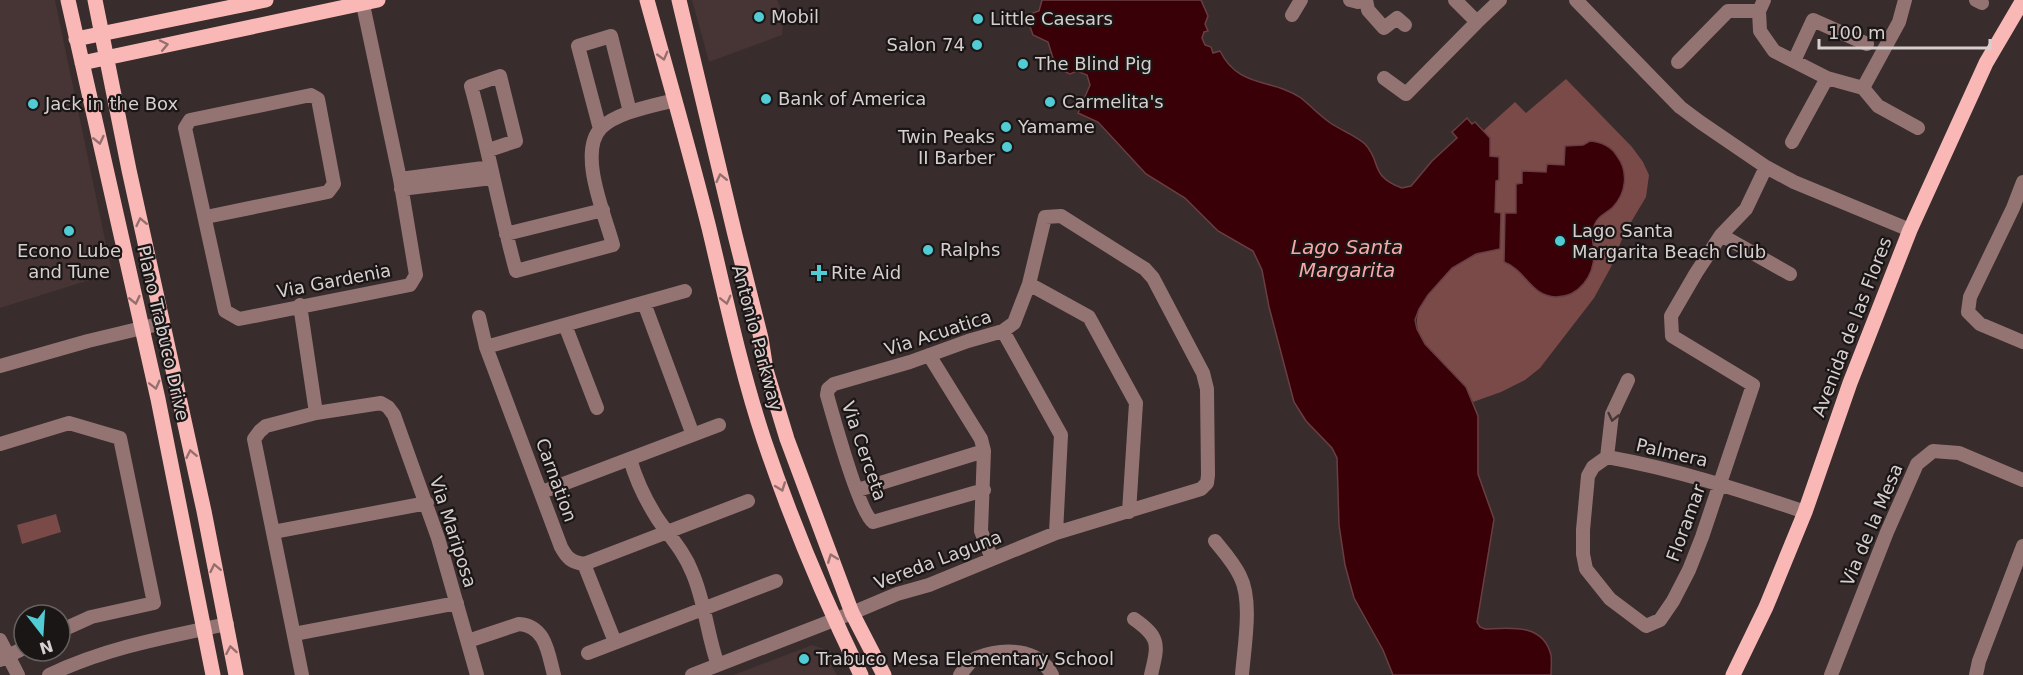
<svg xmlns="http://www.w3.org/2000/svg" width="2023" height="675" font-family="'DejaVu Sans',sans-serif">
<style>
.built{fill:#473434}
.green{fill:#7a4a49}
.water{fill:#3a0007;stroke:#693e43;stroke-width:1.5}
.lines{fill:none;stroke-linecap:round;stroke-linejoin:round}
.minor{stroke:#947473;stroke-width:14}
.major{stroke:#f9b8b6;stroke-width:15}
.oneway{stroke:#956f6e}
.oneway2{stroke:#453737}
.poi-dot{fill:#51ccd4;stroke:#1b1616;stroke-width:2}
.labels{text-anchor:middle;stroke-width:4.5;stroke-linejoin:round;paint-order:stroke}
.poi-label{font-size:18px;fill:#d7cfcf;stroke:#1b1616;text-anchor:start}
.street-label{font-size:18px;fill:#d7cfcf;stroke:#1b1616}
.water-label{font-size:20px;font-style:italic;fill:#f7a7a5;stroke:#1b1616}
</style>
<rect width="100%" height="100%" fill="#382c2c"/>
<path class="built" d="M0,0H55L112,273L0,308Z
M692,0H777L784,16L782,35L709,62Z
M812,645L831,651L832,666L837,675H733Z"/>
<path class="green" d="M1566,79L1632,147L1643,162L1649,175L1646,197L1624,234L1611,267L1594,298L1540,368L1525,380L1501,392L1473,402C1449,351 1382,341 1440,280C1457,262 1476,252 1500,248L1501,213H1495L1496,180H1499V157H1489L1490,138L1483,131L1515,102L1526,113Z
M56,514L61,532L22,544L17,525Z"/>
<path class="water" d="M1042,0H1201L1208,16L1205,24L1208,31L1204,32L1202,38L1205,45L1211,47L1213,53L1220,51C1239,89 1272,78 1301,98C1311,106 1319,115 1329,122C1340,130 1355,135 1365,144C1382,162 1369,176 1402,188L1411,186L1432,161L1457,138L1452,132L1467,118L1472,124L1475,122L1490,138V156L1499,157V180L1496,181L1495,212L1501,213L1500,249L1476,254L1452,268L1428,295L1419,309L1415,320L1417,329L1425,344L1466,387L1478,416V474L1494,519L1477,622L1480,627L1485,629C1511,628 1543,623 1551,655C1552,662 1551,669 1551,675H1393L1383,650L1354,598L1345,565L1339,525L1337,458L1332,448L1306,421L1294,402L1269,307L1262,270L1253,251L1218,231L1185,198L1146,174L1098,122L1078,113L1090,85L1087,75L1077,71L1070,74L1056,68L1048,42L1033,35L1028,21L1030,14L1039,11Z
M1590,141C1602,142 1611,146 1617,156C1629,172 1626,193 1613,207C1606,214 1597,216 1594,226C1590,235 1594,244 1594,254C1594,276 1579,297 1556,297C1530,296 1526,270 1504,262L1505,213H1516V184L1522,183V171L1546,172L1547,164L1564,165L1565,146L1583,145Z"/>
<g class="lines">
<path class="minor" d="M1350,0L1358,2L1366,0L1368,10L1384,28L1397,18L1405,25
M1455,0L1477,22L1500,0
M1576,0L1680,107L1700,122L1766,167L1794,182L1910,230
M1764,0L1759,11L1760,31L1774,51L1827,78L1863,88L1899,22L1905,0
M1976,0L1982,3
M1292,15L1301,0
M1794,61L1813,20L1867,44
M1678,62L1728,11H1759
M1384,78L1406,94L1477,22
M1863,88L1878,106L1918,128
M600,129L578,46L611,36L630,112
M1792,142L1827,78
M489,150L516,141L500,76L471,86C488,147 499,209 516,271L613,245C606,217 577,153 601,128C617,112 653,106 675,100
M400,179L491,167
M2023,182L2013,208L1970,297L1968,312L1980,324L2023,342
M401,189L492,178
M206,217L328,192L334,184L318,99L311,95L190,120L185,128L225,311L239,319L410,285L416,275L400,179L362,0
M506,234L603,210
M1721,235L1790,274
M1029,284L1089,317L1136,403L1129,512
M644,303L693,435
M300,305L316,413
M479,317L486,347L561,547C567,558 571,562 584,564L748,501
M565,325L597,408
M1003,331L1061,435L1056,533
M486,347L685,291
M929,355L981,439L984,451L981,531L992,559
M0,366L88,341L163,323
M0,444L69,423L120,438L154,603L91,617L60,631
M1607,457L1593,467L1588,476L1583,530V554L1586,569L1610,599L1646,626L1660,620L1673,601L1689,570L1702,537L1753,385L1672,336L1671,316L1696,273L1721,235L1746,209L1766,167
M1607,457C1675,469 1740,490 1805,512
M1607,457L1612,414L1628,380
M630,459C636,480 645,499 657,518C669,536 684,551 692,572C705,601 707,635 718,665
M858,490L984,451
M542,492L719,425
M273,532L427,503
M1215,541C1224,552 1234,563 1240,576C1253,601 1244,647 1242,675
M584,564L615,642
M1134,619C1161,638 1158,645 1151,675
M294,634L457,603
M0,640L18,675
M468,641L519,624C546,626 548,653 554,675
M588,653L776,581
M0,660L24,648
M49,675C105,648 166,637 227,624
M302,675L254,439L260,431L266,426L316,413L381,403L388,407L394,415L438,538L477,675
M692,675L852,613L897,594L929,585L1056,533L1201,489L1207,483L1208,475L1207,389L1203,373L1153,278L1145,269L1061,216L1045,217L1029,284L1014,323L1003,331L968,341L910,362L834,384L828,389L827,395C833,416 860,514 873,522L984,490
M960,675C964,670 970,661 976,658C1002,648 1038,647 1052,675
M1831,675L1887,532L1917,464L1933,451L1959,453L2023,480
M1976,675L1979,661L2023,546"/>
<path class="major" d="M68,0L158,399L213,675
M95,0L129,170L204,511L236,675
M647,0C668,76 690,152 709,228C726,299 741,371 764,440C791,520 824,599 861,675
M679,0L735,235L761,338L766,370L787,439L852,613L884,675
M76,39L266,0
M82,63L378,0
M1733,675L1766,607L1805,512L1850,383L1910,230L1986,63L2023,0"/>
</g>
<defs><path id="oneway-chevron" d="M-2-3.5L2.5 0L-2 3.5" fill="none" stroke-width="1.6" stroke-linecap="round" stroke-linejoin="round" transform="scale(1.5)"/></defs>
<g class="oneway">
<use href="#oneway-chevron" transform="translate(164 45) rotate(-12)"/>
<use href="#oneway-chevron" transform="translate(663 56) rotate(75)"/>
<use href="#oneway-chevron" transform="translate(99 140) rotate(77)"/>
<use href="#oneway-chevron" transform="translate(721 178) rotate(-103)"/>
<use href="#oneway-chevron" transform="translate(141 222) rotate(-102)"/>
<use href="#oneway-chevron" transform="translate(135 300) rotate(77)"/>
<use href="#oneway-chevron" transform="translate(726 300) rotate(76)"/>
<use href="#oneway-chevron" transform="translate(155 385) rotate(76)"/>
<use href="#oneway-chevron" transform="translate(191 454) rotate(-102)"/>
<use href="#oneway-chevron" transform="translate(781 487) rotate(70)"/>
<use href="#oneway-chevron" transform="translate(832 558) rotate(-111)"/>
<use href="#oneway-chevron" transform="translate(215 568) rotate(-102)"/>
<use href="#oneway-chevron" transform="translate(231 650) rotate(-100)"/>
</g>
<use class="oneway2" href="#oneway-chevron" transform="translate(1613 417) rotate(103)"/>
<g class="poi-dot">
<circle cx="759" cy="17" r="6"/>
<circle cx="978" cy="19" r="6"/>
<circle cx="977" cy="45" r="6"/>
<circle cx="1023" cy="64" r="6"/>
<circle cx="766" cy="99" r="6"/>
<circle cx="1050" cy="102" r="6"/>
<circle cx="33" cy="104" r="6"/>
<circle cx="1006" cy="127" r="6"/>
<circle cx="1007" cy="147" r="6"/>
<circle cx="69" cy="231" r="6"/>
<circle cx="1560" cy="241" r="6"/>
<circle cx="928" cy="250" r="6"/>
<path d="M816 264h6v6h6v6h-6v6h-6v-6h-6v-6h6z"/>
<circle cx="804" cy="659" r="6"/>
</g>
<g class="labels">
<g class="poi-label">
<text x="771" y="23">Mobil</text>
<text x="990" y="25">Little Caesars</text>
<text x="965" y="51" text-anchor="end">Salon 74</text>
<text x="1035" y="70">The Blind Pig</text>
<text x="778" y="105">Bank of America</text>
<text x="1062" y="108">Carmelita's</text>
<text x="45" y="110">Jack in the Box</text>
<text x="1018" y="133">Yamame</text>
<text x="995" y="143" text-anchor="end">Twin Peaks<tspan x="995" dy="21">II Barber</tspan></text>
<text x="1572" y="237">Lago Santa<tspan x="1572" dy="21">Margarita Beach Club</tspan></text>
<text x="940" y="256">Ralphs</text>
<text x="69" y="257" text-anchor="middle">Econo Lube<tspan x="69" dy="21">and Tune</tspan></text>
<text x="831" y="279">Rite Aid</text>
<text x="816" y="665">Trabuco Mesa Elementary School</text>
</g>
<g class="street-label">
<text transform="translate(334 281) rotate(-11)" y="6">Via Gardenia</text>
<text transform="translate(1852 327) rotate(-69)" y="6">Avenida de las Flores</text>
<text transform="translate(163 333) rotate(77)" y="6">Plano Trabuco Drive</text>
<text transform="translate(938 333) rotate(-18)" y="6">Via Acuatica</text>
<text transform="translate(757 338) rotate(75)" y="6">Antonio Parkway</text>
<text transform="translate(864 451) rotate(71)" y="6">Via Cerceta</text>
<text transform="translate(1672 453) rotate(13)" y="6">Palmera</text>
<text transform="translate(556 480) rotate(70)" y="6">Carnation</text>
<text transform="translate(1686 523) rotate(-70)" y="6">Floramar</text>
<text transform="translate(1872 525) rotate(-67)" y="6">Via de la Mesa</text>
<text transform="translate(453 532) rotate(72)" y="6">Via Mariposa</text>
<text transform="translate(938 560) rotate(-21)" y="6">Vereda Laguna</text>
</g>
<g class="water-label">
<text x="1347" y="254">Lago Santa<tspan x="1347" dy="23">Margarita</tspan></text>
</g>
</g>
<g transform="translate(42 633) rotate(163)"><circle r="28" fill="#1b1616" stroke="#666060" stroke-width="1.5"/>
<path d="M0-4.5L10 22L0 15L-10 22Z" fill="#51ccd4"/>
<text y="-9" font-size="16" font-weight="bold" text-anchor="middle" fill="#d7cfcf">N</text>
</g>
<path d="M1819 39v9h171v-9" fill="none" stroke="#d7cfcf" stroke-width="3"/>
<text x="1828" y="39" font-size="18" fill="#d7cfcf" stroke="#1b1616" stroke-width="4.5" paint-order="stroke">100 m</text>
</svg>
